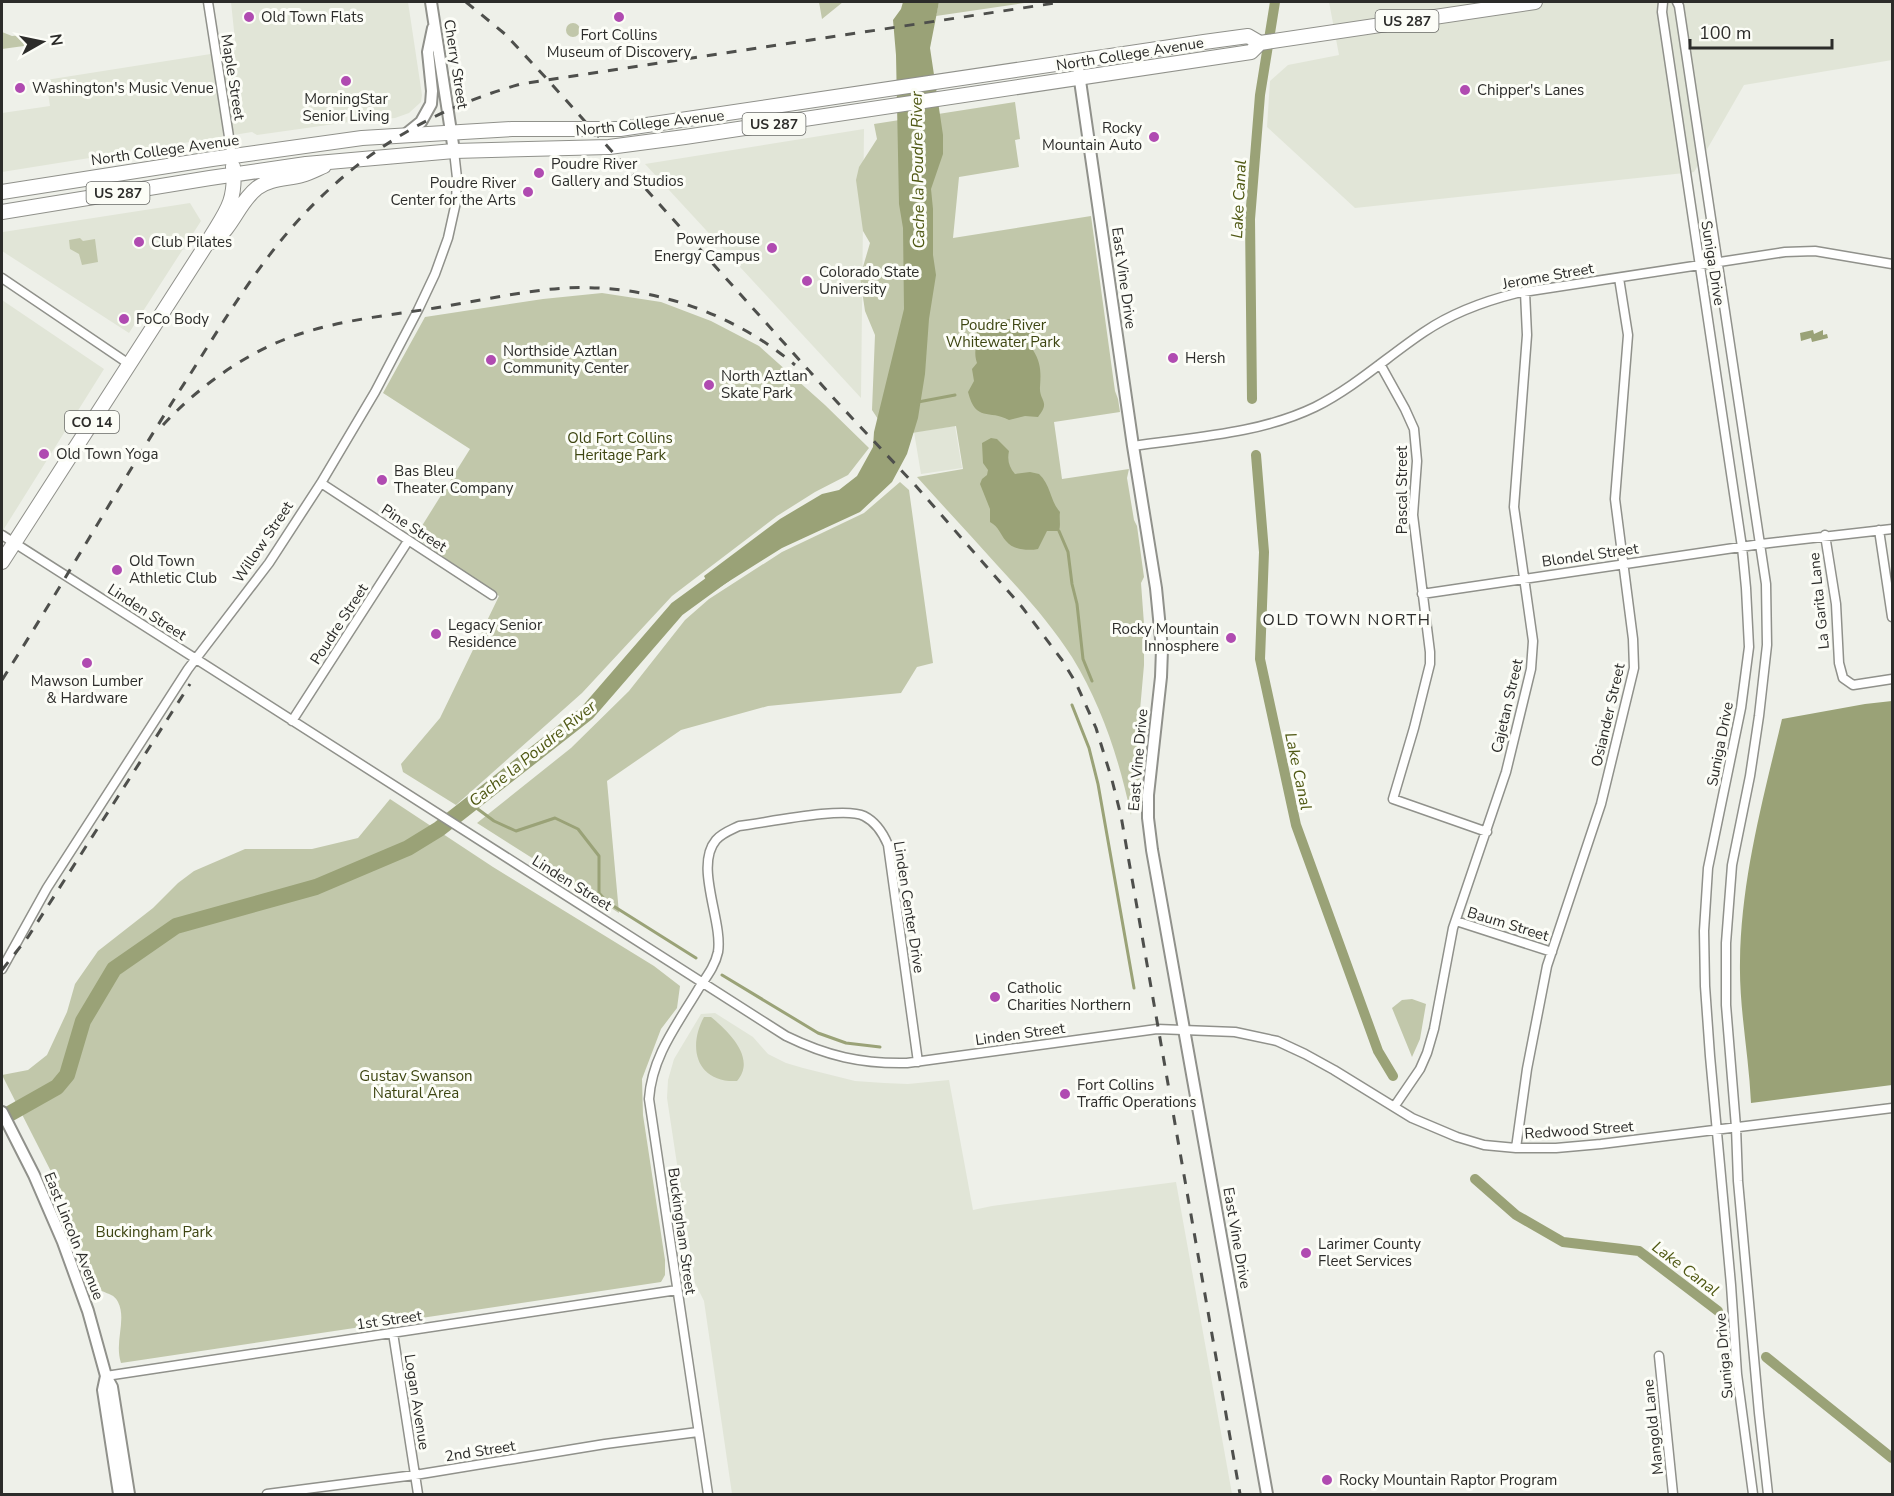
<svg xmlns="http://www.w3.org/2000/svg" width="1894" height="1496" font-family="'Nunito Sans',sans-serif">
<style>
.built{fill:#e1e5d7}
.green{fill:#c1c7aa}
.water{fill:#9aa277}
.lines{fill:none;stroke-linecap:round;stroke-linejoin:round}
.stream{stroke:#9aa277;stroke-width:3}
.canal{stroke:#9aa277;stroke-width:10}
.river{stroke:#9aa277;stroke-width:16}
.minor-casing{stroke:#90918b;stroke-width:11}
.tertiary-casing{stroke:#90918b;stroke-width:14}
.secondary-casing{stroke:#90918b;stroke-width:14}
.trunk-casing{stroke:#90918b;stroke-width:16}
.minor{stroke:#fff;stroke-width:8}
.tertiary{stroke:#fff;stroke-width:10}
.secondary{stroke:#fff;stroke-width:10}
.trunk{stroke:#fff;stroke-width:14}
.rail{stroke:#4e4f4c;stroke-width:3;stroke-dasharray:10 10;stroke-linecap:butt}
.poi-dot{fill:#b04bb1;stroke:#fcfdf7;stroke-width:2}
.labels{text-anchor:middle;stroke-width:6;stroke-linejoin:round;paint-order:stroke}
.shield{fill:#fcfdf7;stroke:#6a6b68;stroke-width:1.5}
.shield-label{font-size:14px;font-weight:bold;fill:#2c2c2a}
.poi-label{font-size:15px;fill:#2c2c2a;stroke:#fcfdf7;text-anchor:start}
.street-label{font-size:15px;fill:#2c2c2a;stroke:#fcfdf7}
.park-label{font-size:15px;fill:#3d4511;stroke:#fcfdf7}
.water-label{font-size:16px;font-style:italic;fill:#4f5813;stroke:#fcfdf7}
.neighbourhood-label{font-size:16px;letter-spacing:1.5px;fill:#2c2c2a;stroke:#fcfdf7}
</style>
<rect width="100%" height="100%" fill="#eef0e9"/>
<path class="built" d="M231,2H408L422,95L421,102L409,113L395,118L349,122L257,135L252,132L2,172V113L50,106L46,80L236,50Z
M1329,2H1892V60L1744,85L1694,172L1355,208L1267,127L1270,81L1288,65L1339,55Z
M864,129L861,398L645,164Z
M190,203L201,221L129,333L2,251L3,232Z
M2,300L104,369L2,532Z
M955,426L962,468L921,474L914,432Z
M715,1013L753,1037L768,1054L786,1063L803,1068L855,1081L884,1083L908,1084L949,1080L973,1210L992,1206L1176,1182L1232,1494H732L704,1301L695,1283L667,1098L668,1080L674,1059L701,1014Z"/>
<path class="green" d="M819,2H843L822,19Z
M939,2H1031L936,16Z
M566 30a7 7 0 1 1 14 0a7 7 0 1 1-14 0Z
M2,32L12,36L22,35L24,46L2,49Z
M1015,102L1020,139L1015,140L1019,167L959,177L953,238L1091,216L1115,391L1118,399L1120,412L1054,422L1062,479L1129,469L1127,478L1134,520L1137,526L1144,577L1141,583L1144,624V665L1137,744L1140,783L1134,785L1131,815C1119,759 1102,706 1072,657C1051,624 1024,594 997,565C971,536 944,507 917,477L963,469L956,426L899,435L884,428L872,410L875,335L865,311L860,277L870,243L863,231L856,180L859,167L877,139L874,124Z
M80,238L83,241L95,239L98,262L82,265L79,254L70,249L69,240Z
M602,293L661,302L711,321L759,346L825,405L869,448L848,475L815,492L777,516L672,596L582,693L456,805L403,772L401,764L440,718L499,596L415,537L470,449L383,393L425,317L543,299Z
M900,482L909,490L933,663L917,667L901,693L768,706L681,730L607,781L619,913L477,823L571,748L629,691L685,620L709,599L782,552L864,513Z
M390,799L493,867L654,966L680,986L677,1008L661,1029L642,1079L643,1115L665,1260V1275L661,1282L121,1363C114,1342 127,1320 118,1302C113,1291 101,1295 96,1285L69,1219L66,1201L2,1075L28,1070L47,1055L67,1012L75,984L98,951L153,908L178,883L194,871L245,849H312L358,838Z
M1412,999L1426,1004L1420,1039L1412,1057L1392,1008L1402,1000Z
M704,1017H711C728,1031 757,1058 737,1081C697,1083 687,1048 704,1017Z"/>
<path class="water" d="M903,2H939L930,48L943,135V154L931,189L933,209V255L936,275L929,319L925,374L918,418L907,454L892,482L860,512L782,548L712,592L704,576L780,519L822,494L839,490L857,476L873,447L874,432L904,309L903,228L899,204L896,55L893,20L901,9Z
M982,319H1024L1034,326L1037,343L1033,350C1041,363 1041,372 1040,387C1039,401 1051,401 1038,417L1025,416L1009,420C989,409 976,423 968,392L974,381L972,369L977,363C972,349 980,338 976,325Z
M1813,330L1814,334L1823,330V335L1827,334L1828,338L1812,342L1811,338L1801,341L1800,333Z
M991,438L997,439L1009,451C1007,460 1009,467 1015,474L1030,472L1039,474C1051,485 1050,501 1060,512C1059,519 1061,525 1059,531H1047L1038,549C1028,551 1013,550 1006,541C1000,534 999,527 990,522V509L980,484L982,479L987,475L988,470L983,463L982,443Z
M1892,701V1085L1751,1103C1749,1056 1739,1008 1740,962C1741,879 1763,799 1782,719L1865,704Z"/>
<g class="lines">
<path class="stream" d="M918,402L955,395
M1059,531L1068,552L1072,584L1077,604L1083,659L1092,681
M1072,705L1089,748L1098,784L1134,988
M471,804L494,821L516,831L555,818L578,829L599,856V893L607,902L696,958
M722,975L818,1033L846,1043L880,1047"/>
<path class="canal" d="M1252,399L1250,219L1260,95L1275,2
M1256,455L1264,552L1260,659L1296,825L1378,1051L1393,1076
M1475,1179L1516,1215L1563,1242L1639,1251L1718,1311
M1766,1357L1892,1458"/>
<path class="river" d="M2,1118L57,1087L67,1075L83,1021L114,969L176,926L316,887L408,848L439,829L587,713L677,609L725,574"/>
<defs>
<path id="minor" d="M208,2L232,156
M1663,2L1662,12L1742,547L1746,588L1749,647L1741,708L1708,868L1704,931L1705,986L1710,1056L1731,1285L1737,1374L1753,1494
M1677,2L1679,6L1766,584L1767,645L1759,716L1750,776L1732,865L1726,943V1005L1736,1127L1738,1181L1759,1413L1768,1494
M2,278L129,364
M1380,364L1405,409L1414,429L1417,461L1413,515L1430,652V664L1414,728L1393,799L1487,832
M1133,446C1194,437 1259,434 1315,407C1355,387 1388,356 1424,332C1452,313 1485,301 1517,293L1785,252L1815,251L1892,264
M321,483L492,595
M1879,530L1892,617
M2,535L786,1036C827,1056 861,1064 907,1063L1157,1029L1235,1032L1277,1041L1305,1054L1334,1070L1412,1118L1457,1137L1484,1145L1516,1148H1556L1601,1144L1892,1108
M1825,535L1836,604L1839,663L1843,678L1853,685L1892,679
M1422,594L1761,544L1892,529
M292,721L408,541
M1456,921L1552,952
M2,969L47,888L188,669L269,563L321,483L375,392L418,310L435,274L448,238L456,202L457,178L454,151
M1394,1107L1420,1069L1427,1053L1434,1029L1453,928L1506,772L1531,669L1533,641L1514,507L1527,335L1525,292
M1516,1148L1527,1069L1547,966L1601,804L1634,668L1633,639L1615,499L1628,335L1619,278
M393,1333L418,1494
M1659,1356L1673,1494
M106,1376L677,1290
M267,1494L415,1475L605,1444L698,1432
M708,1494L649,1099C652,1056 677,1025 699,988C707,976 715,966 718,952C723,921 694,866 716,840C722,833 731,830 739,826C765,823 844,806 864,816C876,822 883,833 888,845L918,1062"/>
<path id="tertiary" d="M431,2L454,151
M405,135L421,122L431,104L432,91L428,52L433,28
M2,1112L34,1175L63,1242L88,1311L106,1376L112,1387L129,1494
M106,1376L103,1390L119,1494"/>
<path id="secondary" d="M1077,60L1133,446L1156,588L1162,649L1161,677L1148,795V818L1152,850L1267,1494"/>
<path id="trunk" d="M2,192L212,159L362,138L512,129H620L1204,42L1248,36L1260,43
M2,212L210,178L306,164L454,151L609,147L685,137L1251,52L1260,43L1535,2
M212,242C233,228 238,203 257,188C270,178 288,179 302,175C310,173 317,169 324,166
M2,562L206,245C223,215 237,204 233,167"/>
</defs>
<use href="#minor" class="minor-casing"/>
<use href="#tertiary" class="tertiary-casing"/>
<use href="#secondary" class="secondary-casing"/>
<use href="#trunk" class="trunk-casing"/>
<use href="#minor" class="minor"/>
<use href="#tertiary" class="tertiary"/>
<use href="#secondary" class="secondary"/>
<use href="#trunk" class="trunk"/>
<path class="rail" d="M466,2L505,34L547,79L838,403L915,485L1022,607L1062,660L1076,683L1096,728L1112,780L1121,816L1240,1494
M163,425C201,384 252,348 306,332C348,319 392,315 435,308C478,301 521,291 565,288C648,284 731,311 795,365
M2,680C63,584 119,486 180,390C208,347 234,302 265,261C330,173 415,113 521,84L1062,2
M2,970L28,937L190,684"/>
</g>
<g class="poi-dot">
<circle cx="249" cy="17" r="6"/>
<circle cx="619" cy="17" r="6"/>
<circle cx="346" cy="81" r="6"/>
<circle cx="20" cy="88" r="6"/>
<circle cx="1465" cy="90" r="6"/>
<circle cx="1154" cy="137" r="6"/>
<circle cx="539" cy="173" r="6"/>
<circle cx="528" cy="192" r="6"/>
<circle cx="139" cy="242" r="6"/>
<circle cx="772" cy="248" r="6"/>
<circle cx="807" cy="281" r="6"/>
<circle cx="124" cy="319" r="6"/>
<circle cx="1173" cy="358" r="6"/>
<circle cx="491" cy="360" r="6"/>
<circle cx="709" cy="385" r="6"/>
<circle cx="44" cy="454" r="6"/>
<circle cx="382" cy="480" r="6"/>
<circle cx="117" cy="570" r="6"/>
<circle cx="436" cy="634" r="6"/>
<circle cx="1231" cy="638" r="6"/>
<circle cx="87" cy="663" r="6"/>
<circle cx="995" cy="997" r="6"/>
<circle cx="1065" cy="1094" r="6"/>
<circle cx="1306" cy="1253" r="6"/>
<circle cx="1327" cy="1480" r="6"/>
</g>
<g class="labels">
<g class="shield">
<rect x="1375.5" y="10" width="63" height="22" rx="4.5"/>
<rect x="742.5" y="113" width="63" height="22" rx="4.5"/>
<rect x="86.5" y="182" width="63" height="22" rx="4.5"/>
<rect x="65" y="411" width="54" height="22" rx="4.5"/>
</g>
<g class="shield-label">
<text x="1407" y="26">US 287</text>
<text x="774" y="129">US 287</text>
<text x="118" y="198">US 287</text>
<text x="92" y="427">CO 14</text>
</g>
<g class="poi-label">
<text x="261" y="22">Old Town Flats</text>
<text x="619" y="40" text-anchor="middle">Fort Collins<tspan x="619" dy="17">Museum of Discovery</tspan></text>
<text x="32" y="93">Washington's Music Venue</text>
<text x="1477" y="95">Chipper's Lanes</text>
<text x="346" y="104" text-anchor="middle">MorningStar<tspan x="346" dy="17">Senior Living</tspan></text>
<text x="1142" y="133" text-anchor="end">Rocky<tspan x="1142" dy="17">Mountain Auto</tspan></text>
<text x="551" y="169">Poudre River<tspan x="551" dy="17">Gallery and Studios</tspan></text>
<text x="516" y="188" text-anchor="end">Poudre River<tspan x="516" dy="17">Center for the Arts</tspan></text>
<text x="760" y="244" text-anchor="end">Powerhouse<tspan x="760" dy="17">Energy Campus</tspan></text>
<text x="151" y="247">Club Pilates</text>
<text x="819" y="277">Colorado State<tspan x="819" dy="17">University</tspan></text>
<text x="136" y="324">FoCo Body</text>
<text x="503" y="356">Northside Aztlan<tspan x="503" dy="17">Community Center</tspan></text>
<text x="1185" y="363">Hersh</text>
<text x="721" y="381">North Aztlan<tspan x="721" dy="17">Skate Park</tspan></text>
<text x="56" y="459">Old Town Yoga</text>
<text x="394" y="476">Bas Bleu<tspan x="394" dy="17">Theater Company</tspan></text>
<text x="129" y="566">Old Town<tspan x="129" dy="17">Athletic Club</tspan></text>
<text x="448" y="630">Legacy Senior<tspan x="448" dy="17">Residence</tspan></text>
<text x="1219" y="634" text-anchor="end">Rocky Mountain<tspan x="1219" dy="17">Innosphere</tspan></text>
<text x="87" y="686" text-anchor="middle">Mawson Lumber<tspan x="87" dy="17">&amp; Hardware</tspan></text>
<text x="1007" y="993">Catholic<tspan x="1007" dy="17">Charities Northern</tspan></text>
<text x="1077" y="1090">Fort Collins<tspan x="1077" dy="17">Traffic Operations</tspan></text>
<text x="1318" y="1249">Larimer County<tspan x="1318" dy="17">Fleet Services</tspan></text>
<text x="1339" y="1485">Rocky Mountain Raptor Program</text>
</g>
<g class="street-label">
<text transform="translate(1130 54) rotate(-9)" y="5">North College Avenue</text>
<text transform="translate(456 64) rotate(81)" y="5">Cherry Street</text>
<text transform="translate(233 77) rotate(81)" y="5">Maple Street</text>
<text transform="translate(650 123) rotate(-6)" y="5">North College Avenue</text>
<text transform="translate(165 150) rotate(-8)" y="5">North College Avenue</text>
<text transform="translate(1713 263) rotate(81)" y="5">Suniga Drive</text>
<text transform="translate(1548 276) rotate(-10)" y="5">Jerome Street</text>
<text transform="translate(1124 278) rotate(82)" y="5">East Vine Drive</text>
<text transform="translate(1402 490) rotate(-90)" y="5">Pascal Street</text>
<text transform="translate(414 528) rotate(33)" y="5">Pine Street</text>
<text transform="translate(263 542) rotate(-56)" y="5">Willow Street</text>
<text transform="translate(1590 555) rotate(-8)" y="5">Blondel Street</text>
<text transform="translate(1819 601) rotate(-96)" y="5">La Garita Lane</text>
<text transform="translate(147 612) rotate(33)" y="5">Linden Street</text>
<text transform="translate(339 624) rotate(-57)" y="5">Poudre Street</text>
<text transform="translate(1507 706) rotate(-77)" y="5">Cajetan Street</text>
<text transform="translate(1608 715) rotate(-77)" y="5">Osiander Street</text>
<text transform="translate(1720 744) rotate(-79)" y="5">Suniga Drive</text>
<text transform="translate(1138 760) rotate(-85)" y="5">East Vine Drive</text>
<text transform="translate(572 883) rotate(32)" y="5">Linden Street</text>
<text transform="translate(909 907) rotate(81)" y="5">Linden Center Drive</text>
<text transform="translate(1508 924) rotate(17)" y="5">Baum Street</text>
<text transform="translate(1020 1034) rotate(-8)" y="5">Linden Street</text>
<text transform="translate(1579 1130) rotate(-4)" y="5">Redwood Street</text>
<text transform="translate(682 1231) rotate(82)" y="5">Buckingham Street</text>
<text transform="translate(74 1236) rotate(68)" y="5">East Lincoln Avenue</text>
<text transform="translate(1237 1238) rotate(80)" y="5">East Vine Drive</text>
<text transform="translate(389 1320) rotate(-8)" y="5">1st Street</text>
<text transform="translate(1724 1356) rotate(-95)" y="5">Suniga Drive</text>
<text transform="translate(417 1402) rotate(81)" y="5">Logan Avenue</text>
<text transform="translate(1653 1427) rotate(-96)" y="5">Mangold Lane</text>
<text transform="translate(480 1451) rotate(-9)" y="5">2nd Street</text>
</g>
<g class="park-label">
<text x="1003" y="330">Poudre River<tspan x="1003" dy="17">Whitewater Park</tspan></text>
<text x="620" y="443">Old Fort Collins<tspan x="620" dy="17">Heritage Park</tspan></text>
<text x="416" y="1081">Gustav Swanson<tspan x="416" dy="17">Natural Area</tspan></text>
<text x="154" y="1237">Buckingham Park</text>
</g>
<g class="water-label">
<text transform="translate(917 170) rotate(-91)" y="6">Cache la Poudre River</text>
<text transform="translate(1238 199) rotate(-87)" y="6">Lake Canal</text>
<text transform="translate(532 753) rotate(-39)" y="6">Cache la Poudre River</text>
<text transform="translate(1299 771) rotate(78)" y="6">Lake Canal</text>
<text transform="translate(1686 1268) rotate(37)" y="6">Lake Canal</text>
</g>
<g class="neighbourhood-label">
<text x="1347" y="625">OLD TOWN NORTH</text>
</g>
</g>
<rect width="1894" height="1496" fill="none" stroke="#2c2c2a" stroke-width="6"/>
<g transform="translate(42 42) rotate(81)" stroke="#fcfdf7" stroke-width="4.5" paint-order="stroke">
<path d="M0-4.5L10 22L0 15L-10 22Z" fill="#2c2c2a"/>
<text y="-9" font-size="16" font-weight="bold" text-anchor="middle" fill="#2c2c2a">N</text>
</g>
<path d="M1690 39v9h142v-9" fill="none" stroke="#2c2c2a" stroke-width="3"/>
<text x="1699" y="39" font-size="18" fill="#2c2c2a" stroke="#fcfdf7" stroke-width="4.5" paint-order="stroke">100 m</text>
</svg>
